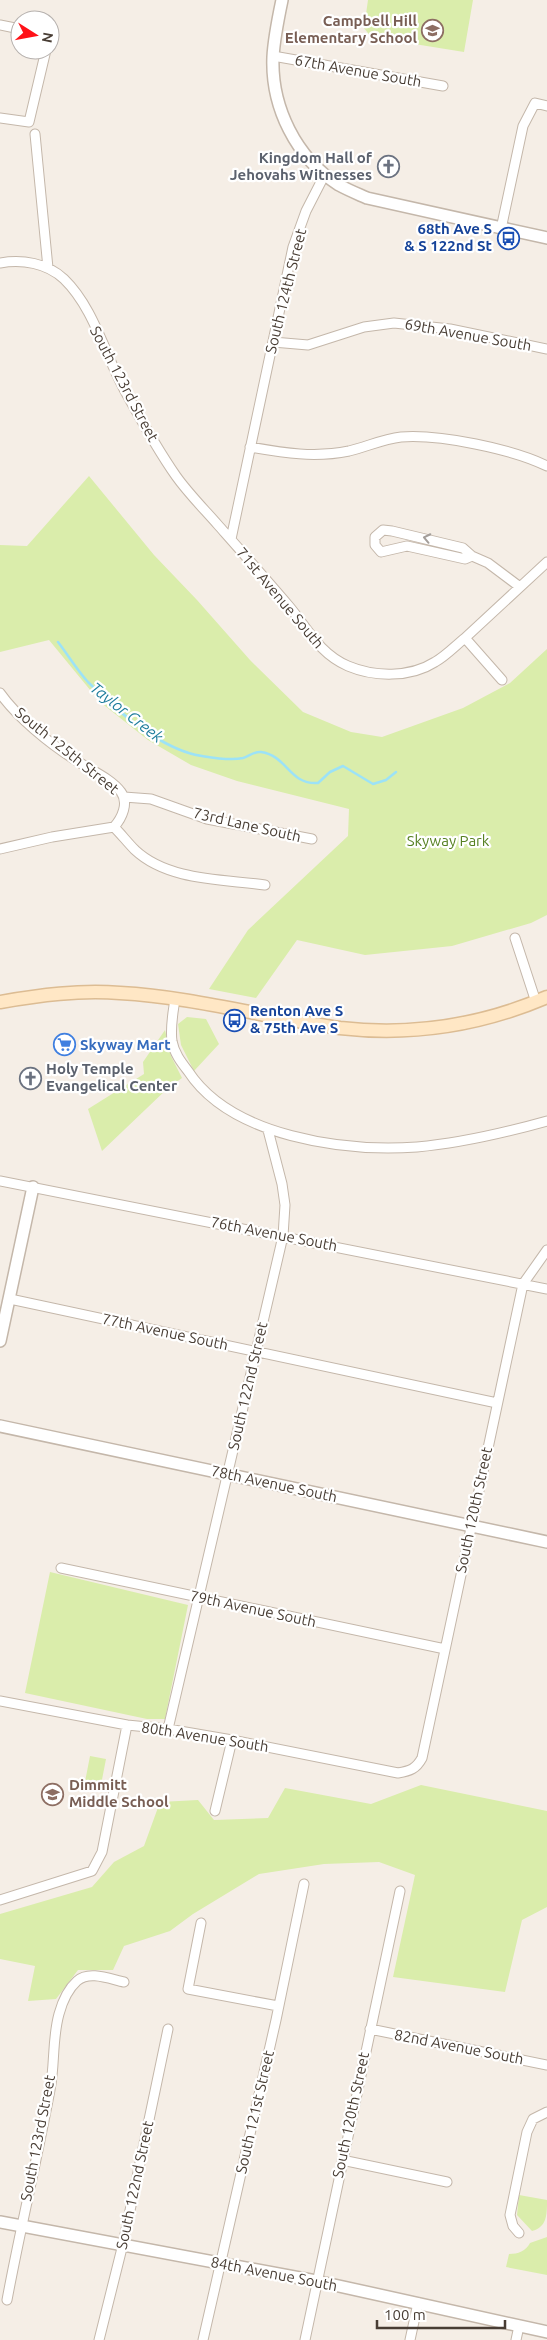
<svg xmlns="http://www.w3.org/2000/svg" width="547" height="2340" font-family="Ubuntu,sans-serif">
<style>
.green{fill:#daedab}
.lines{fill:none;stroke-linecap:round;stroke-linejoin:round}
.stream{stroke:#9ce2f7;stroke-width:2.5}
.minor-casing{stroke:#c4b7aa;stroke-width:11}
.tertiary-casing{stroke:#c4b7aa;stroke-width:14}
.secondary-casing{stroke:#dcbc93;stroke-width:15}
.minor{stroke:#fff;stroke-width:9}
.tertiary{stroke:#fff;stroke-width:11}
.secondary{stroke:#ffe7c5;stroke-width:12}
.oneway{stroke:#a49e9a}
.labels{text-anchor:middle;stroke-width:4.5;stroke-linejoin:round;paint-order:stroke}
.education-label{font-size:15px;font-weight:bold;fill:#785e54;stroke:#fff;text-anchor:end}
.street-label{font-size:15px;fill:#483d34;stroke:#fff}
.worship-label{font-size:15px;font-weight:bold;fill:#5b616d;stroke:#fff;text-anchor:end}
.transit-label{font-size:15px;font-weight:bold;fill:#164399;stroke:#fff;text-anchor:end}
.park-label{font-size:15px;fill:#568022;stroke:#fff}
.shop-label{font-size:15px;font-weight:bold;fill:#366cbe;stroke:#fff;text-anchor:start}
.water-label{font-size:16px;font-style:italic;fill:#1f7d9c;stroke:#fff}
</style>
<rect width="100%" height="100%" fill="#f5eee6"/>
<path class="green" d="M368,0H473L464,52L371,37L364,28Z
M89,476L154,555L197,600L250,660L303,712L351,732L382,737L463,708L510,683L547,649V915L531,923L452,946L365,955L297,940L256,998L209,989L248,930L348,836L349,809L237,781L191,765L148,740L100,702L49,640L0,652V545L27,546Z
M187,1017L206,1019L219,1044L194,1071L181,1045L178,1024Z
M165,1030L171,1056L182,1078L168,1088L102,1151L88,1109L144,1074L143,1062Z
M50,1572L188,1605L165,1719H147L25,1693Z
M90,1756L106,1759L100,1790L84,1787Z
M421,1785L547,1811V1907L522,1920L505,1992L393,1977L415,1875L379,1862L324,1864L259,1874L193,1914L170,1931L124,1946L113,1970H78L56,1999L28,2001L35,1966L0,1959V1914L92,1887L114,1862L144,1846L160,1802L198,1800L214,1820L268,1818L285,1788L371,1804Z
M519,2195L547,2200C547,2215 547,2227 532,2231L517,2215Z
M547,2237V2275L506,2267L509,2254C518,2254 526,2251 530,2243Z"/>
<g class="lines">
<path class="stream" d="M58,642C68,655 77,670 88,682C116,710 162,750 202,756C214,758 231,761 243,758C249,756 255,751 261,752C288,756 289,785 318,783L330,772L343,766L373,784L386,780L396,772"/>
<defs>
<path id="minor" d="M0,25L20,29
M273,56L443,86
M0,118L29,122L46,50
M35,134L48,268
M501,229L523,126L535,103L547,106
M0,263C22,259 47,263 64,279C94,308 105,355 125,391C141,420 157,449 176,476C188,493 204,509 218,525C241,551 265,578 288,605C307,627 318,653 348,666C374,677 410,678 435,662C446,656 455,646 465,638
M273,342L308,345L364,327L394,323L450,329L547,349
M250,447C284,453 315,458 349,451C366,447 383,439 401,437C440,434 512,449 547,466
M231,539L293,247L306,211L325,174
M472,556L465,559L407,546L381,552L375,545V537L383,530L392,531L463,548L472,556L488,563L520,587
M502,680L465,638L547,562
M0,693C17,717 49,743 74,759C88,769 111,778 121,792C129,803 122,818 114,827L52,837L0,849
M124,797L151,799L207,819L312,839
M114,827C121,834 128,843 135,850C168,881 223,879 265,885
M515,938L536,1002
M175,999C173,1013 170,1027 172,1041C174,1053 181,1062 188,1071C231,1137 344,1152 417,1147C462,1143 504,1133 547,1121
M0,1181L547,1289
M10,1299L497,1403
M61,1568L445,1649
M0,1701L127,1725L168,1729L232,1740L398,1773C410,1771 416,1769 422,1758L523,1284L547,1250
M168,1729L283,1236L285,1205L282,1184L268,1130
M215,1811L232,1740
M0,1900L92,1871L102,1852L127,1725
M201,1923L188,1989L278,2006
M370,2029L547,2065
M342,2160L447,2182
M519,2233L513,2226L510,2215L527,2132L533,2119L547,2112
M7,2300C20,2230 37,2160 50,2090C55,2065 52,2039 59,2014C62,2003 68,1989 77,1981C89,1970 110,1979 124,1982
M99,2340L123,2244L168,2029
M203,2340L276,2020L304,1884
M305,2340L400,1891
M410,2340L418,2303
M516,2340L519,2326"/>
<path id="tertiary" d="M282,0C278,19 274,38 273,57C271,107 296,158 339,185C348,190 358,194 367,198L547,238
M0,1341L33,1187
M0,1426L547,1542
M0,2222L316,2281L547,2332"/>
<path id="secondary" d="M0,1002C40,995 79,990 120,993C194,997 267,1018 340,1028C411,1036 482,1025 547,997"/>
</defs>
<use href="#minor" class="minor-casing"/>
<use href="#tertiary" class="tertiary-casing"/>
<use href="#secondary" class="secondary-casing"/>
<use href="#minor" class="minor"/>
<use href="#tertiary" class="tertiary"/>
<use href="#secondary" class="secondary"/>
</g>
<defs><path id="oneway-chevron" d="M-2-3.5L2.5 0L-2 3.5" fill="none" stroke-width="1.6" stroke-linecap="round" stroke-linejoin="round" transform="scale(1.25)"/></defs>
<use class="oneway" href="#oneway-chevron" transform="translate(427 538) rotate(-168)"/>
<defs>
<symbol id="school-ring" viewBox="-11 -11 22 22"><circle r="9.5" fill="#fff" stroke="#8d6e63" stroke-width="1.5"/><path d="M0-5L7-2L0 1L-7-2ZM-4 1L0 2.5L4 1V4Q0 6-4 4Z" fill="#8d6e63"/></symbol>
<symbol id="church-ring" viewBox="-11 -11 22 22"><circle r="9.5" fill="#fff" stroke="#6b7280" stroke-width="1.5"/><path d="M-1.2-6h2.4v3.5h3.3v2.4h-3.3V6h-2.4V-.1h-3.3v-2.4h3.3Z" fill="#6b7280"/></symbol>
<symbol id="bus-ring" viewBox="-11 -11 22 22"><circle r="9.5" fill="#fff" stroke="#1a4fb4" stroke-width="1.5"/><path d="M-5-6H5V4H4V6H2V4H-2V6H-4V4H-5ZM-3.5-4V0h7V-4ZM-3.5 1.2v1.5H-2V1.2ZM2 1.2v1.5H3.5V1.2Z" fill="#1a4fb4"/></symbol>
<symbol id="supermarket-ring" viewBox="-11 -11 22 22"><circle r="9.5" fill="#fff" stroke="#3f7fe0" stroke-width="1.5"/><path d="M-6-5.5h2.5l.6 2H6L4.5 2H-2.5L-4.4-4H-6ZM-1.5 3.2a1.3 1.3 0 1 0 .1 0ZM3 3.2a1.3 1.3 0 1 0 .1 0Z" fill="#3f7fe0"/></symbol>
</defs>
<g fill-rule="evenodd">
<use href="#school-ring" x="420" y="18" width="25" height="25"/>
<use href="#church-ring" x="376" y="154" width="25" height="25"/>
<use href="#bus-ring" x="496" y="226" width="25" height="25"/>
<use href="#bus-ring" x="222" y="1008" width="25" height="25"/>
<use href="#supermarket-ring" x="52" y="1032" width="25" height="25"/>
<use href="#church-ring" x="18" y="1066" width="25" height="25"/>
<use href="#school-ring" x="40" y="1782" width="25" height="25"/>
</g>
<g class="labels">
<g class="education-label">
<text x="417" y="26">Campbell Hill<tspan x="417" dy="17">Elementary School</tspan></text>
<text x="69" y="1790" text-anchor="start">Dimmitt<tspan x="69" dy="17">Middle School</tspan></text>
</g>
<g class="street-label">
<text transform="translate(358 71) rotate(10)" y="5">67th Avenue South</text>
<text transform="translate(286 291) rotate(-76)" y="5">South 124th Street</text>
<text transform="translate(468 335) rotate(10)" y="5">69th Avenue South</text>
<text transform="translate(124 384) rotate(62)" y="5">South 123rd Street</text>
<text transform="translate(280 598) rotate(50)" y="5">71st Avenue South</text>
<text transform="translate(67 751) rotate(39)" y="5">South 125th Street</text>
<text transform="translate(247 825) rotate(13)" y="5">73rd Lane South</text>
<text transform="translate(274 1234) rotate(11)" y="5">76th Avenue South</text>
<text transform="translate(165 1332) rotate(12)" y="5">77th Avenue South</text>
<text transform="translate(248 1386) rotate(-77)" y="5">South 122nd Street</text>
<text transform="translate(274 1484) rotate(12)" y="5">78th Avenue South</text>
<text transform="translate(474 1510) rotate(-78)" y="5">South 120th Street</text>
<text transform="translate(253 1609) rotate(12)" y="5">79th Avenue South</text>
<text transform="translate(205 1737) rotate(9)" y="5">80th Avenue South</text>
<text transform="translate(459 2047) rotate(11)" y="5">82nd Avenue South</text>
<text transform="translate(255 2112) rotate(-77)" y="5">South 121st Street</text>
<text transform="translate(351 2115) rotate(-78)" y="5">South 120th Street</text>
<text transform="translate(38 2138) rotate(-79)" y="5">South 123rd Street</text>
<text transform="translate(135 2185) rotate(-78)" y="5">South 122nd Street</text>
<text transform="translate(274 2274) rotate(11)" y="5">84th Avenue South</text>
</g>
<g class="worship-label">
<text x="372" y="163">Kingdom Hall of<tspan x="372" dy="17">Jehovahs Witnesses</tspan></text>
<text x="46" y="1074" text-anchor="start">Holy Temple<tspan x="46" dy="17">Evangelical Center</tspan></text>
</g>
<g class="transit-label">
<text x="492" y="234">68th Ave S<tspan x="492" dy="17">&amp; S 122nd St</tspan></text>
<text x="250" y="1016" text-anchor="start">Renton Ave S<tspan x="250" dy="17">&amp; 75th Ave S</tspan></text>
</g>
<g class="park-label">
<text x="448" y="846">Skyway Park</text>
</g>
<g class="shop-label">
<text x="80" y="1050">Skyway Mart</text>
</g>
<g class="water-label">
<text transform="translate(127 712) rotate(38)" y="6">Taylor Creek</text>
</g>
</g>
<g transform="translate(35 35) rotate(101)"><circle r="24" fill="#ffffff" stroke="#b6b1ae"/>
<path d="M0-4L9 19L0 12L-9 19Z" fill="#ff1218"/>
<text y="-8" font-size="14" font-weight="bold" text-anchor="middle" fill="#483d34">N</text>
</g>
<path d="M377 2320v8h128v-8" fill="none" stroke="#483d34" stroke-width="2.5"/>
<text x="384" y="2320" font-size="15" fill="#483d34" stroke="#ffffff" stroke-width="4" paint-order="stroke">100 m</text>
</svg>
